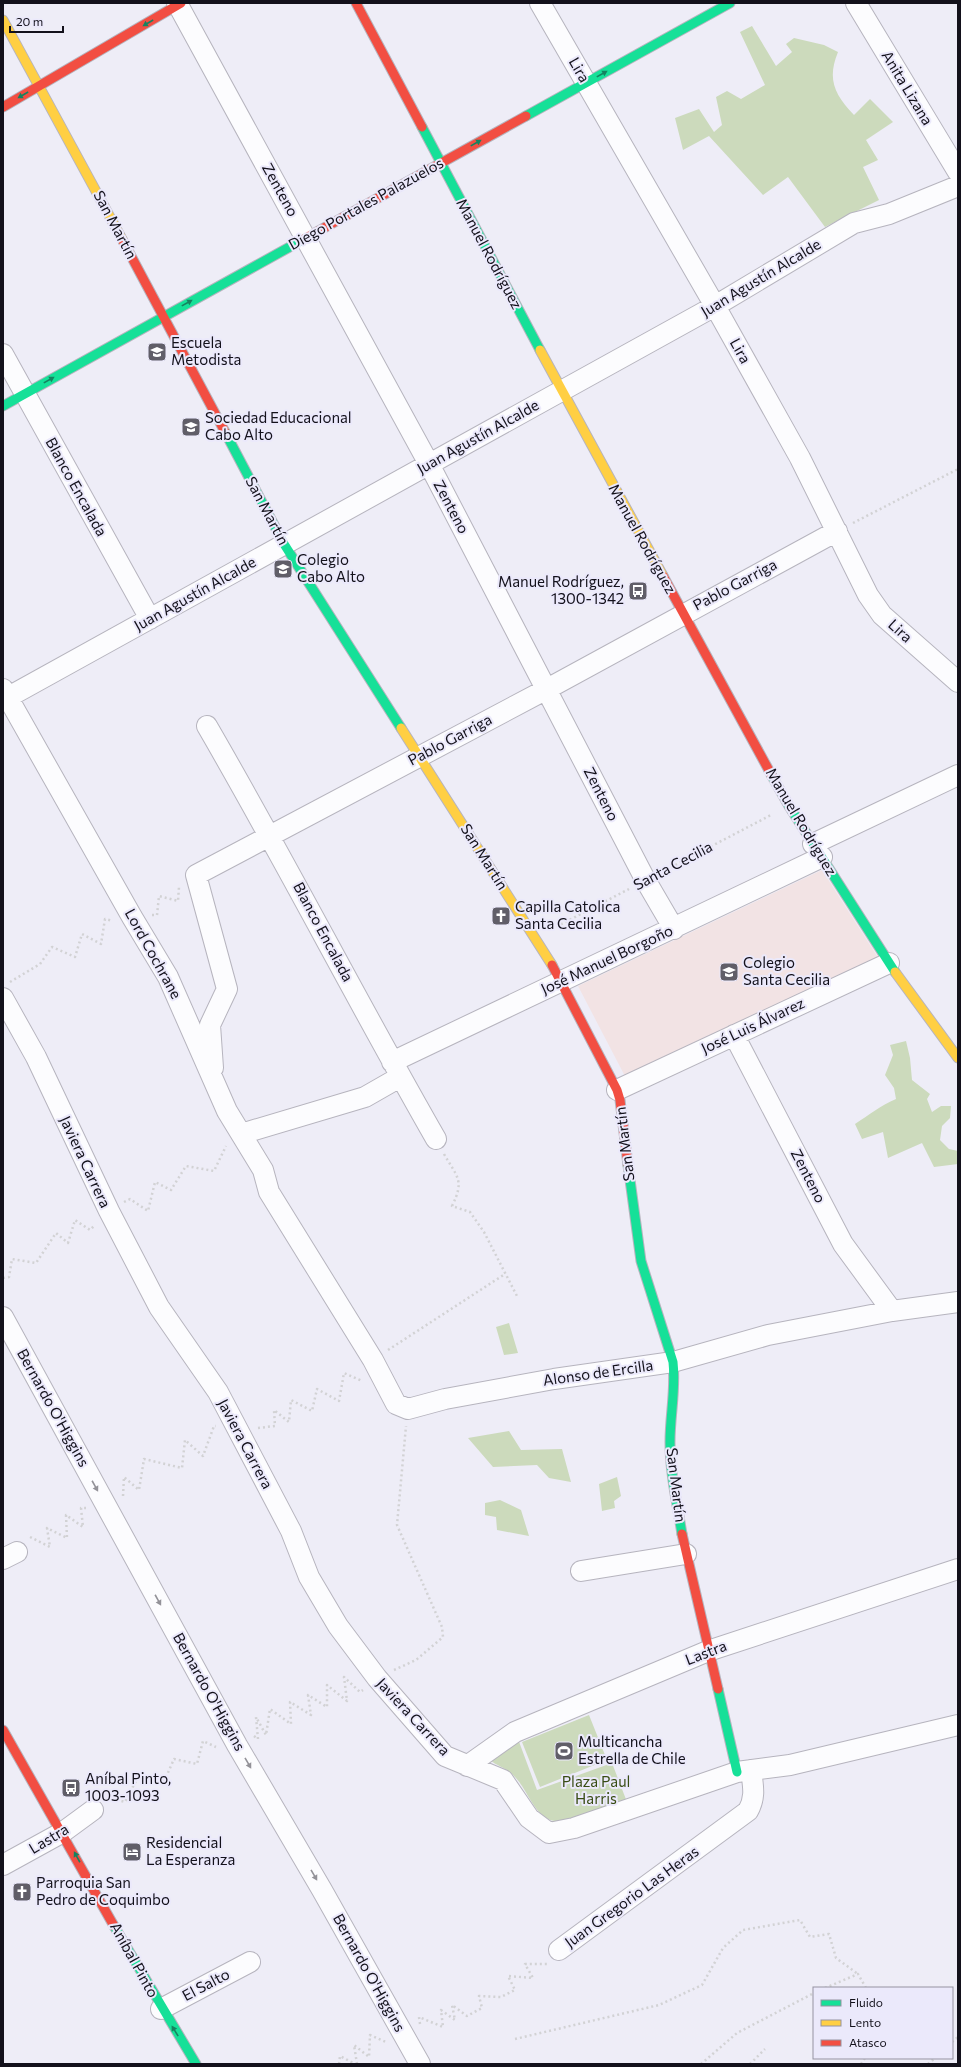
<svg xmlns="http://www.w3.org/2000/svg" width="961" height="2067" font-family="Commissioner,sans-serif">
<style>
.education{fill:#f2e3e4}
.green{fill:#ccdabc}
.lines{fill:none;stroke-linecap:round;stroke-linejoin:round}
.street-casing{stroke:#b6b4be;stroke-width:22}
.fast-casing{stroke:#b6b4be;stroke-width:11}
.slow-casing{stroke:#b6b4be;stroke-width:11}
.jam-casing{stroke:#b6b4be;stroke-width:11}
.path{stroke:#d2d2d4;stroke-width:2.5;stroke-dasharray:2 3;stroke-linecap:butt}
.street{stroke:#fcfcfe;stroke-width:20}
.fast{stroke:#16e098;stroke-width:9}
.slow{stroke:#ffcf43;stroke-width:9}
.jam{stroke:#f24e42;stroke-width:9}
.oneway{fill:#158360}
.oneway2{fill:#939298}
.labels{text-anchor:middle;stroke-width:4;stroke-linejoin:round;paint-order:stroke}
.street-label{font-size:15px;fill:#13111b;stroke:#ebe9fb}
.poi-label{font-size:15px;fill:#13111b;stroke:#ebe9fb;text-anchor:start}
.park-label{font-size:15px;fill:#384c13;stroke:#ebe9fb}
</style>
<rect width="100%" height="100%" fill="#eeedf7"/>
<path class="education" d="M822,870L879,959L628,1082L578,986Z"/>
<path class="green" d="M752,26L776,66L792,52L786,44L794,38L824,45L838,52C827,79 834,94 854,115L870,99L893,122L866,140L878,160L863,167L879,200L825,227L788,177L763,195L709,136L683,150L675,118L699,109L714,132L722,125L716,97L727,91L741,99L765,85L740,32Z
M906,1041L910,1058L912,1080L930,1094L927,1099L932,1112L941,1106H951L950,1118L942,1126L940,1140L949,1149L958,1151V1164L934,1167L922,1143L888,1158L883,1132L862,1139L855,1124C869,1115 881,1105 896,1099L894,1088L885,1075L893,1055L890,1045Z
M509,1323L518,1353L504,1355L496,1327Z
M509,1431L521,1450L562,1449L571,1482L549,1478L537,1465L493,1467L468,1438Z
M617,1477L621,1496L614,1501L615,1508L602,1511L599,1484Z
M500,1500L521,1510L529,1536L497,1530L496,1517L485,1515V1503Z
M589,1715L607,1760L540,1787L522,1742Z
M518,1739L537,1790L612,1763L627,1802C605,1810 561,1833 542,1815C530,1804 525,1786 513,1775C506,1768 497,1766 490,1760Z"/>
<g class="lines">
<defs>
<path id="street" d="M177,3L429,464L646,881L674,929
M540,3L715,306L800,458L868,595L882,615L958,682
M856,3L958,172
M3,354L150,619
M3,689L132,917L168,977L227,1111L263,1170L269,1192L373,1360L396,1404L408,1409L445,1399L554,1379L673,1362L768,1335L892,1311L958,1302
M3,700L715,306L854,223L889,214L958,186
M207,726C286,862 358,1003 436,1139
M813,844L958,775
M3,998L36,1057L109,1211L159,1307L218,1392L291,1531L309,1577L338,1626L377,1678L445,1756L503,1780L529,1818L549,1833L574,1828L737,1772L790,1765L958,1725
M734,1035L843,1244L892,1311
M392,1062L822,857
M213,1068L210,1025L227,989L196,875L547,689L837,531
M617,1090L889,963
M241,1134L365,1097L400,1077
M3,1317L237,1745L322,1890L420,2064
M3,1559L17,1552
M581,1571L686,1554
M467,1766L515,1732L708,1651L958,1569
M3,1865L63,1832L93,1810
M559,1950L748,1811C756,1797 753,1786 751,1770
M161,2009L250,1962"/>
<path id="fast" d="M526,116L730,3
M422,127L540,350
M3,406L304,239
M225,432L284,544L401,728
M772,776L789,806L895,972
M628,1165L641,1261L673,1362C676,1389 670,1415 670,1442C670,1473 677,1503 682,1534
M718,1689L737,1772
M114,1926L196,2064"/>
<path id="slow" d="M3,20L123,241
M540,350L663,576
M401,728L552,965
M895,972L958,1058"/>
<path id="jam" d="M356,3L422,127
M3,107L181,3
M304,239L526,116
M123,241L225,432
M663,576L772,776
M552,965L617,1090L620,1100L628,1165
M682,1534L718,1689
M3,1730L114,1926"/>
</defs>
<use href="#street" class="street-casing"/>
<use href="#fast" class="fast-casing"/>
<use href="#slow" class="slow-casing"/>
<use href="#jam" class="jam-casing"/>
<path class="path" d="M853,523L958,469
M662,872L771,815
M152,915H157L159,896L178,901L179,887
M552,929L629,889
M10,982L40,964L52,947L75,957L82,934L101,944L105,919L113,921
M444,1154C457,1177 465,1180 452,1206L470,1212L484,1232L518,1298
M124,1202L130,1199L148,1211L155,1182L171,1190L186,1166L214,1171L226,1146
M3,1278L9,1277L12,1259L36,1263L56,1233L68,1243L75,1220L90,1230L95,1225
M388,1350L505,1274
M258,1428L275,1426L274,1410L289,1422L291,1400L312,1411L317,1389L339,1401L344,1373L362,1381
M123,1496L124,1477L139,1490L144,1459L182,1468L185,1440L203,1456L214,1426H216
M30,1537L50,1547L47,1528L67,1538L66,1515L83,1527L81,1508H86
M394,1670L416,1660L443,1637L442,1627L397,1525L406,1426
M254,1736L258,1739L256,1717L266,1735L270,1709L291,1724L290,1702L311,1715L308,1695L327,1707V1685L347,1701L344,1677L360,1692L363,1690
M107,1797L125,1802L138,1777L163,1784L174,1759L197,1764L203,1741L216,1747
M825,1988L858,1974L866,1988
M420,2024L419,2017L443,2027L441,2010L455,2020L452,2005L467,2016L482,2008L479,1996L501,1997L515,1990L508,1976L533,1978L525,1964H547
M515,2039L659,2005L702,1985L723,1948L743,1930L800,1920L810,1937L829,1934L836,1958L858,1974
M952,2042L958,2037
M339,2064L340,2056L355,2064
M357,2064L354,2045L369,2057L370,2035L386,2042
M701,2064L737,2033L814,1993
M750,2064L765,2049
M861,2064L865,2058
M928,2064L935,2058"/>
<use href="#street" class="street"/>
<use href="#fast" class="fast"/>
<use href="#slow" class="slow"/>
<use href="#jam" class="jam"/>
</g>
<defs><path id="oneway-solid" d="M-6-.8H1V-3.2L6.5 0L1 3.2V.8H-6Z"/></defs>
<g class="oneway">
<use href="#oneway-solid" transform="translate(148 23) rotate(150)"/>
<use href="#oneway-solid" transform="translate(602 74) rotate(-29)"/>
<use href="#oneway-solid" transform="translate(23 95) rotate(150)"/>
<use href="#oneway-solid" transform="translate(476 143) rotate(-29)"/>
<use href="#oneway-solid" transform="translate(187 303) rotate(-29)"/>
<use href="#oneway-solid" transform="translate(49 380) rotate(-29)"/>
<use href="#oneway-solid" transform="translate(77 1857) rotate(-119)"/>
<use href="#oneway-solid" transform="translate(175 2031) rotate(-122)"/>
</g>
<g class="oneway2">
<use href="#oneway-solid" transform="translate(95 1486) rotate(61)"/>
<use href="#oneway-solid" transform="translate(158 1600) rotate(61)"/>
<use href="#oneway-solid" transform="translate(248 1763) rotate(60)"/>
<use href="#oneway-solid" transform="translate(314 1875) rotate(60)"/>
</g>
<defs>
<symbol id="school-square" viewBox="-11 -11 22 22"><rect x="-9" y="-9" width="18" height="18" rx="4" fill="#605e68" stroke="#ebe9fb"/><path d="M0-5L7-2L0 1L-7-2ZM-4 1L0 2.5L4 1V4Q0 6-4 4Z" fill="#fff"/></symbol>
<symbol id="bus-square" viewBox="-11 -11 22 22"><rect x="-9" y="-9" width="18" height="18" rx="4" fill="#605e68" stroke="#ebe9fb"/><path d="M-5-6H5V4H4V6H2V4H-2V6H-4V4H-5ZM-3.5-4V0h7V-4ZM-3.5 1.2v1.5H-2V1.2ZM2 1.2v1.5H3.5V1.2Z" fill="#fff"/></symbol>
<symbol id="church-square" viewBox="-11 -11 22 22"><rect x="-9" y="-9" width="18" height="18" rx="4" fill="#605e68" stroke="#ebe9fb"/><path d="M-1.2-6h2.4v3.5h3.3v2.4h-3.3V6h-2.4V-.1h-3.3v-2.4h3.3Z" fill="#fff"/></symbol>
<symbol id="stadium-square" viewBox="-11 -11 22 22"><rect x="-9" y="-9" width="18" height="18" rx="4" fill="#605e68" stroke="#ebe9fb"/><path d="M0-5a6.5 5 0 1 0 0 10a6.5 5 0 1 0 0-10ZM-3.5-1.8h7v3.6h-7Z" fill="#fff"/></symbol>
<symbol id="hotel-square" viewBox="-11 -11 22 22"><rect x="-9" y="-9" width="18" height="18" rx="4" fill="#605e68" stroke="#ebe9fb"/><path d="M-6-4.5h1.5V1H6V5H4.5V3h-9V5H-6ZM-4 0a1.8 1.8 0 1 1 3.6 0ZM.5 0V-2.5h3Q6-2.5 6 0Z" fill="#fff"/></symbol>
</defs>
<g fill-rule="evenodd">
<use href="#school-square" x="146" y="341" width="22" height="22"/>
<use href="#school-square" x="180" y="416" width="22" height="22"/>
<use href="#school-square" x="272" y="558" width="22" height="22"/>
<use href="#bus-square" x="627" y="580" width="22" height="22"/>
<use href="#church-square" x="490" y="905" width="22" height="22"/>
<use href="#school-square" x="718" y="961" width="22" height="22"/>
<use href="#stadium-square" x="553" y="1740" width="22" height="22"/>
<use href="#bus-square" x="60" y="1777" width="22" height="22"/>
<use href="#hotel-square" x="121" y="1841" width="22" height="22"/>
<use href="#church-square" x="11" y="1881" width="22" height="22"/>
</g>
<g class="labels">
<g class="street-label">
<text transform="translate(579 70) rotate(60)" y="5">Lira</text>
<text transform="translate(907 88) rotate(59)" y="5">Anita Lizana</text>
<text transform="translate(280 190) rotate(61)" y="5">Zenteno</text>
<text transform="translate(366 204) rotate(-29)" y="5">Diego Portales Palazuelos</text>
<text transform="translate(115 225) rotate(62)" y="5">San Martín</text>
<text transform="translate(489 254) rotate(62)" y="5">Manuel Rodríguez</text>
<text transform="translate(761 278) rotate(-31)" y="5">Juan Agustín Alcalde</text>
<text transform="translate(740 351) rotate(61)" y="5">Lira</text>
<text transform="translate(478 437) rotate(-29)" y="5">Juan Agustín Alcalde</text>
<text transform="translate(76 487) rotate(61)" y="5">Blanco Encalada</text>
<text transform="translate(451 507) rotate(62)" y="5">Zenteno</text>
<text transform="translate(267 511) rotate(62)" y="5">San Martín</text>
<text transform="translate(642 539) rotate(61)" y="5">Manuel Rodríguez</text>
<text transform="translate(735 585) rotate(-28)" y="5">Pablo Garriga</text>
<text transform="translate(195 594) rotate(-29)" y="5">Juan Agustín Alcalde</text>
<text transform="translate(900 631) rotate(42)" y="5">Lira</text>
<text transform="translate(450 740) rotate(-28)" y="5">Pablo Garriga</text>
<text transform="translate(601 794) rotate(63)" y="5">Zenteno</text>
<text transform="translate(801 822) rotate(59)" y="5">Manuel Rodríguez</text>
<text transform="translate(484 857) rotate(58)" y="5">San Martín</text>
<text transform="translate(673 866) rotate(-28)" y="5">Santa Cecilia</text>
<text transform="translate(323 932) rotate(62)" y="5">Blanco Encalada</text>
<text transform="translate(153 954) rotate(61)" y="5">Lord Cochrane</text>
<text transform="translate(607 960) rotate(-25)" y="5">José Manuel Borgoño</text>
<text transform="translate(753 1026) rotate(-25)" y="5">José Luis Álvarez</text>
<text transform="translate(625 1144) rotate(-97)" y="5">San Martín</text>
<text transform="translate(85 1162) rotate(65)" y="5">Javiera Carrera</text>
<text transform="translate(808 1176) rotate(63)" y="5">Zenteno</text>
<text transform="translate(598 1373) rotate(-8)" y="5">Alonso de Ercilla</text>
<text transform="translate(53 1408) rotate(61)" y="5">Bernardo O'Higgins</text>
<text transform="translate(245 1444) rotate(62)" y="5">Javiera Carrera</text>
<text transform="translate(676 1485) rotate(83)" y="5">San Martín</text>
<text transform="translate(706 1653) rotate(-21)" y="5">Lastra</text>
<text transform="translate(209 1692) rotate(61)" y="5">Bernardo O'Higgins</text>
<text transform="translate(413 1717) rotate(47)" y="5">Javiera Carrera</text>
<text transform="translate(49 1839) rotate(-31)" y="5">Lastra</text>
<text transform="translate(632 1897) rotate(-36)" y="5">Juan Gregorio Las Heras</text>
<text transform="translate(134 1960) rotate(61)" y="5">Aníbal Pinto</text>
<text transform="translate(369 1973) rotate(61)" y="5">Bernardo O'Higgins</text>
<text transform="translate(206 1985) rotate(-28)" y="5">El Salto</text>
</g>
<g class="poi-label">
<text x="171" y="348">Escuela<tspan x="171" dy="17">Metodista</tspan></text>
<text x="205" y="423">Sociedad Educacional<tspan x="205" dy="17">Cabo Alto</tspan></text>
<text x="297" y="565">Colegio<tspan x="297" dy="17">Cabo Alto</tspan></text>
<text x="624" y="587" text-anchor="end">Manuel Rodríguez,<tspan x="624" dy="17">1300-1342</tspan></text>
<text x="515" y="912">Capilla Catolica<tspan x="515" dy="17">Santa Cecilia</tspan></text>
<text x="743" y="968">Colegio<tspan x="743" dy="17">Santa Cecilia</tspan></text>
<text x="578" y="1747">Multicancha<tspan x="578" dy="17">Estrella de Chile</tspan></text>
<text x="85" y="1784">Aníbal Pinto,<tspan x="85" dy="17">1003-1093</tspan></text>
<text x="146" y="1848">Residencial<tspan x="146" dy="17">La Esperanza</tspan></text>
<text x="36" y="1888">Parroquia San<tspan x="36" dy="17">Pedro de Coquimbo</tspan></text>
</g>
<g class="park-label">
<text x="596" y="1787">Plaza Paul<tspan x="596" dy="17">Harris</tspan></text>
</g>
</g>
<rect width="961" height="2067" fill="none" stroke="#13111b" stroke-width="8"/>
<rect x="813" y="1987" width="140" height="72" fill="#ebe9fb" stroke="#9593a1"/>
<rect x="821" y="2000" width="20" height="6" fill="#16e098" stroke="#9593a1"/>
<text x="849" y="2007" font-size="12" fill="#13111b">Fluido</text>
<rect x="821" y="2020" width="20" height="6" fill="#ffcf43" stroke="#9593a1"/>
<text x="849" y="2027" font-size="12" fill="#13111b">Lento</text>
<rect x="821" y="2040" width="20" height="6" fill="#f24e42" stroke="#9593a1"/>
<text x="849" y="2047" font-size="12" fill="#13111b">Atasco</text>
<path d="M10 26v6h53v-6" fill="none" stroke="#13111b" stroke-width="2"/>
<text x="16" y="26" font-size="12" fill="#13111b" stroke="#ebe9fb" stroke-width="3" paint-order="stroke">20 m</text>
</svg>
